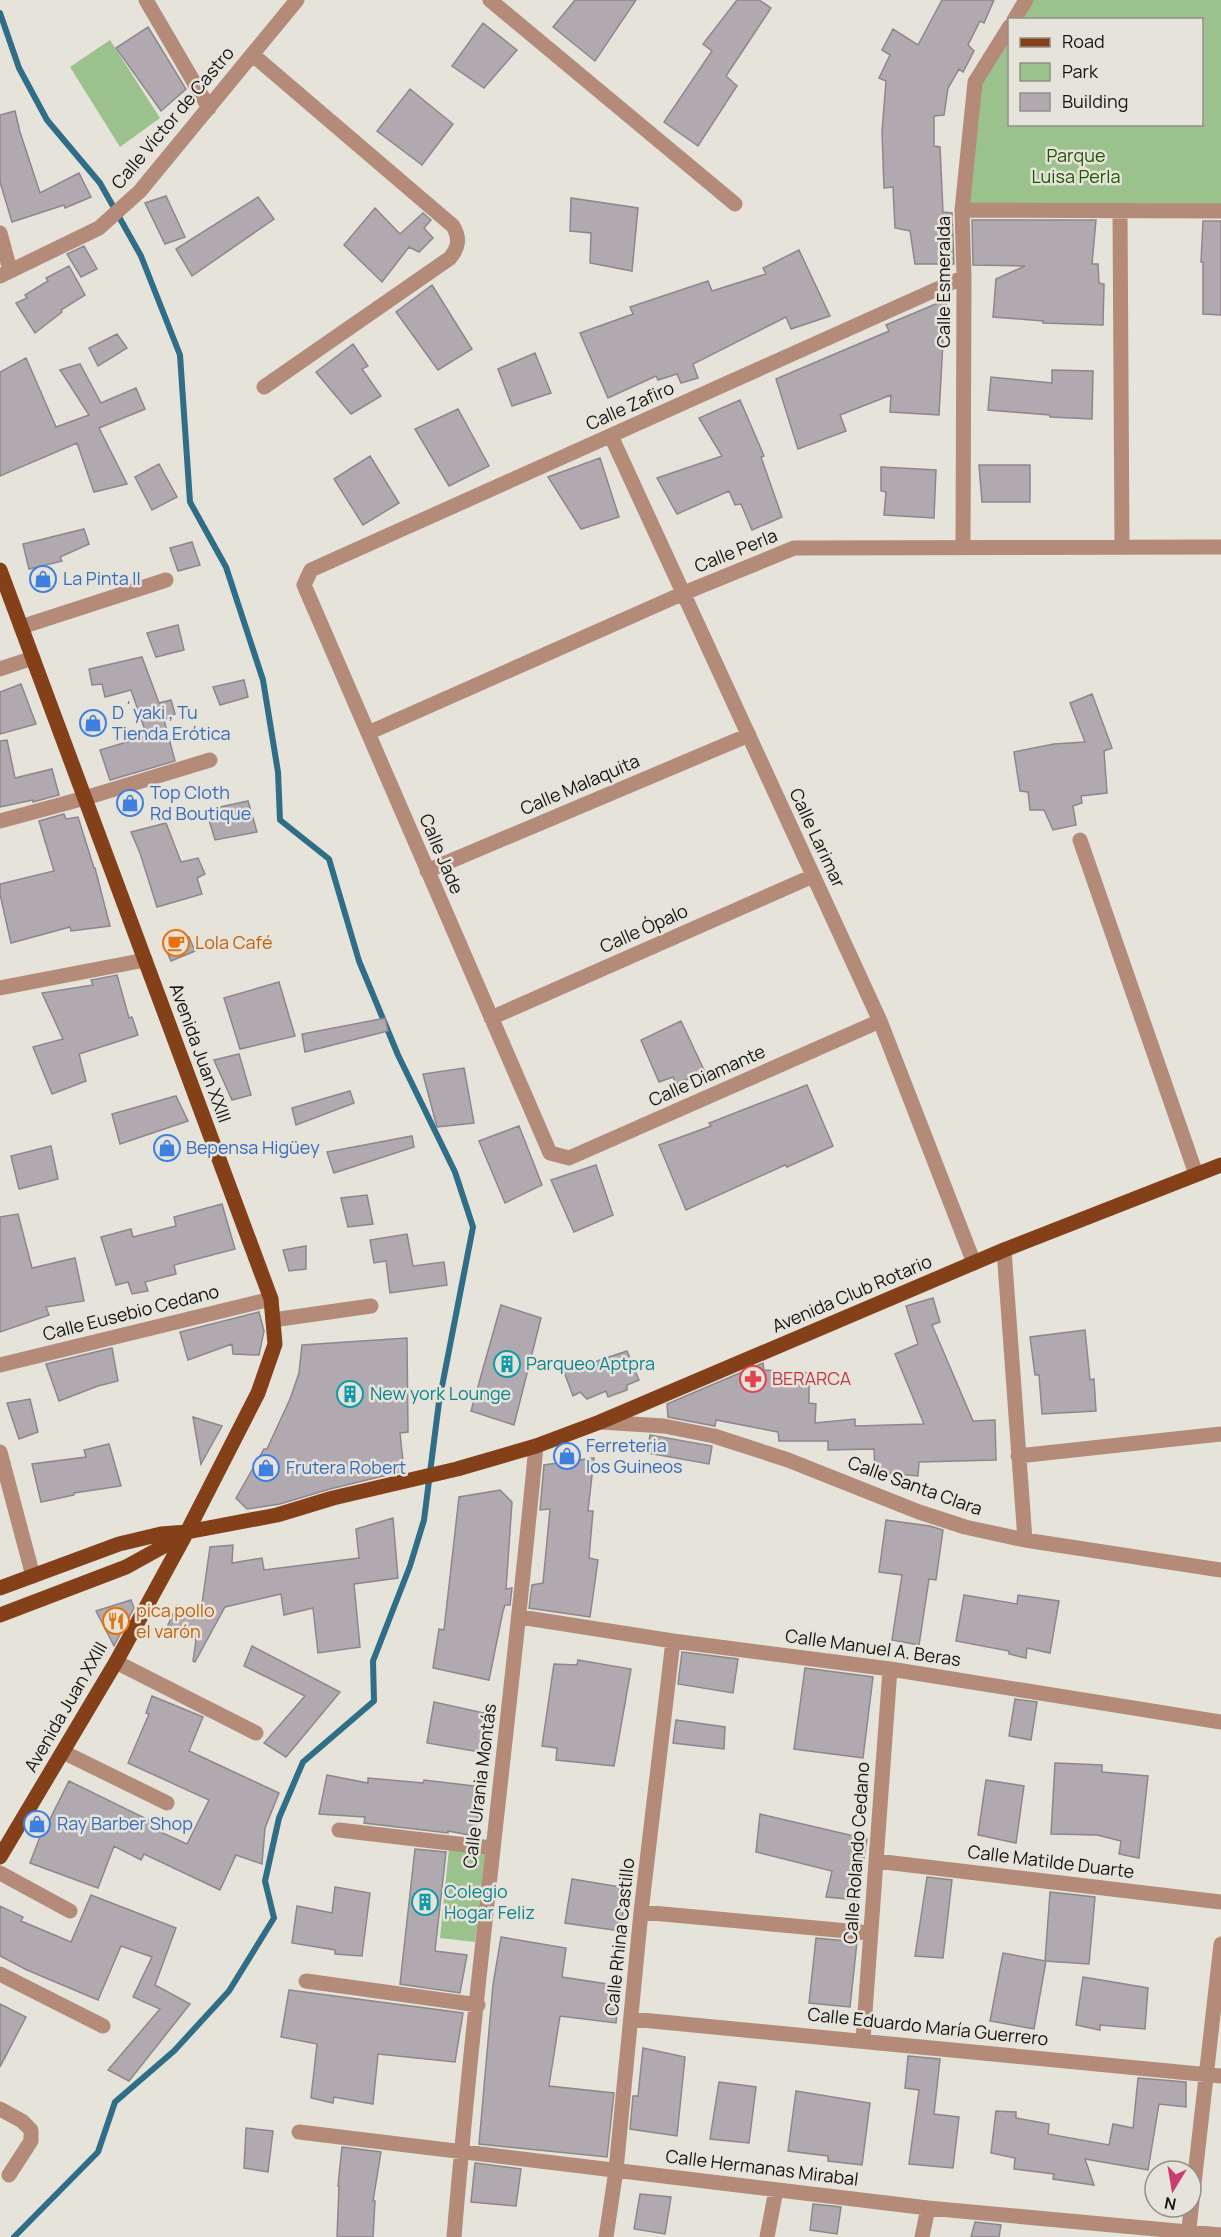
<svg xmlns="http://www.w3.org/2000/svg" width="1221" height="2237" font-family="Manrope,sans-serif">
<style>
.green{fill:#9bc28d}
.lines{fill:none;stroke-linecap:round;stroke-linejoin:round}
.stream{stroke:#2f6e86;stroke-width:6}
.building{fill:#b0aab0;stroke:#8c878c;stroke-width:1.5}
.minor{stroke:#b38b78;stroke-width:15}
.major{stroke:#844019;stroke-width:15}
.labels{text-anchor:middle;stroke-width:5;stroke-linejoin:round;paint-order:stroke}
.street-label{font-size:18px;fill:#151411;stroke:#e6e3db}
.park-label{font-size:18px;fill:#205500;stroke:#e6e3db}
.shop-label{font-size:18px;fill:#366cbe;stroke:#e6e3db;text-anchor:start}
.food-label{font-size:18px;fill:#c56008;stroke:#e6e3db;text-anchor:start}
.culture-label{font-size:18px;fill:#0d838f;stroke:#e6e3db;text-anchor:start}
.health-label{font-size:18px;fill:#be3a42;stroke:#e6e3db;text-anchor:start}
</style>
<rect width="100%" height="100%" fill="#e6e3db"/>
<path class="green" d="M1026,0H1221V207L962,210L975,82L1009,26L1010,124H1202V20L1014,19Z
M110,40L160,118L120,147L70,67Z
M449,1849L485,1855L475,1942L440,1938Z"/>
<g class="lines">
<path class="stream" d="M0,13L19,68L47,120L100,183L141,256L180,355L190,502L226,567L263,680L278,772L280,820L329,859L359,961L398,1055L455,1172L473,1227L439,1402L424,1520L410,1566L373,1661L374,1701L303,1762L279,1818L265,1881L274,1918L229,1991L174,2051L115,2102L98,2152L14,2237"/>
</g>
<path class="building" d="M575,0H636L595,61L553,27Z
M737,0H759L771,8L726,76L737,86L698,146L664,122L712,51L703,44Z
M942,0H994L984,23L980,21L968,45L974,51L963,72L959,69L948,88L944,115L934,116V146L940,147L943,212L952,213L954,264H915L910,231L895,228L893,187L884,188L882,132L886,81L879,78L890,55L882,50L893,29L918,45Z
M483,23L517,50L484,88L452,66Z
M148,27L186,89L161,111L116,48Z
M410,89L453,124L422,165L377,131Z
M15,111L20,132L40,193L79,173L91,197L65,208L64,205L12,222L0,182V115Z
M166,196L185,237L165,244L145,203Z
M258,197L274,219L192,276L176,249Z
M571,198L638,208L632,271L590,263L591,233L570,231Z
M375,208L400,234L423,213L431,220L424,228L433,238L419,252L409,247L382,282L344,245Z
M972,220H1096L1092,264H1098L1099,283L1104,284L1103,325L1043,323V321L993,317L996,279L1025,266L973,265Z
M1203,221H1221V315L1203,314V262H1201Z
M84,246L97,269L81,277L67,254Z
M799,250L830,316L791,329L786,317L693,364L698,378L681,383L677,374L658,380L656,376L608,398L580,333L633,314L630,307L708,281L712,291L766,274L763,268Z
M69,266L85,295L61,310L62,312L35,333L16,303L27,298L25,295L48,281L46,278Z
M432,285L472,349L438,370L396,312Z
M945,300L951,319L938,326L943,341L939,415L890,412L891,395L840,415L846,431L798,449L776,379L889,331L886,325Z
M117,334L127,348L98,366L89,348Z
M353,344L368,366L362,369L381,396L351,414L316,372Z
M535,353L551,393L512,406L498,369Z
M26,358L56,427L89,415L60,370L80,364L101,403L136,388L145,409L99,428L127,484L94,492L77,443L0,476V372Z
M1052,370L1093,371L1092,419L1050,417V415L988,410L991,377L1052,383Z
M740,400L764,456L761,457L782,517L752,530L741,504L735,505L729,491L677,514L657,478L722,456L699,418Z
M458,409L489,466L449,486L415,429Z
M370,456L399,503L363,525L334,479Z
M600,458L619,517L581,529L548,477Z
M159,464L177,497L152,510L135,477Z
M979,465H1030V502H982Z
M881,467L936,470L934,518L884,515L886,492L881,491Z
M84,529L89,544L60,557L62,561L29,569L23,544Z
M192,542L200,565L178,571L170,548Z
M178,625L184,650L156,657L147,633Z
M142,657L159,703L171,700L175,714L164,720L175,761L110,780L100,750L147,736L131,690L105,697L102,684L92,685L89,669Z
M244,680L248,697L220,705L213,687Z
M21,684L36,724L0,734V692Z
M1092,694L1112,748L1104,751L1107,793L1081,796L1082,803L1073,806L1076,825L1053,830L1044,810H1030L1028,792L1020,791L1014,752L1054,744L1085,742L1070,703Z
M7,740L15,778L52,769L59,795L33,802V800L0,807V741Z
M248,801L257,832L215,840L206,810Z
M64,814L66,819L78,817L94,868H95L110,926L71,931L70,927L11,943L0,894V884L54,871L39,821Z
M166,823L181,862L198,858L205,874L197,878L202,894L157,907L140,853L131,832Z
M189,937L195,951L171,961L164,945Z
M117,975L129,1018L132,1017L138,1035L79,1054L86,1081L52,1094L33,1047L63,1039L42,993L93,985L91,980Z
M279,982L295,1036L240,1049L224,998Z
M385,1018L388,1031L305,1052L302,1034Z
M681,1021L705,1072L676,1084L673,1077L659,1082L641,1040Z
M239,1054L251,1095L232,1100L214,1060Z
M464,1068L474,1123L437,1127L423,1074Z
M807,1085L833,1146L787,1167L785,1165L686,1210L659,1145L711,1126L709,1123Z
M350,1091L354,1103L296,1125L292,1108Z
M176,1096L188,1121L120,1144L112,1114Z
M519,1126L542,1185L505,1203L479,1141Z
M412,1136L414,1147L334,1173L327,1152Z
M51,1146L58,1179L19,1189L11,1156Z
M596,1165L613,1215L574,1232L551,1180Z
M367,1195L373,1224L348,1227L341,1198Z
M222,1204L235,1249L174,1265L176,1274L145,1282L148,1291L132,1294L128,1282L116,1285L101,1237L131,1229L133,1237L176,1226L174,1217Z
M18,1214L32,1268L75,1258L84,1301L46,1307L49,1315L0,1332V1217Z
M407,1234L413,1266L444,1262L447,1285L390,1293L386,1261L374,1263L370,1240Z
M306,1246V1269L289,1271L283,1250Z
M933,1298L940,1322L932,1325L973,1421L995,1420L996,1460L919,1462L918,1476L875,1472L874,1449L828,1450V1441H779L778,1432L716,1420L715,1426L668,1417L667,1404L763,1363L764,1370L809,1373V1403L816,1404L815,1423L855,1419V1426L924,1424L895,1354L918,1344L906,1306Z
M501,1305L541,1318L514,1425L471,1411Z
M259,1312L264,1331L259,1355L233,1354L232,1344L188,1360L180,1332Z
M1085,1330L1090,1380L1094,1379L1096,1411L1042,1414L1039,1375H1035L1030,1337Z
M407,1338L408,1432L400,1433L404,1471L330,1489L280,1504L247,1509L236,1498L264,1449H267L290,1399L299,1373L302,1345Z
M112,1348L118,1381L98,1386L59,1401L46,1364Z
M627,1351L639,1380L627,1385V1390L608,1397L606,1391L587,1399L580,1392L573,1396L564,1372Z
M30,1399L38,1432L19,1439L7,1403Z
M193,1417L222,1426L201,1464Z
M650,1435L712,1446L709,1464L647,1453Z
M109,1444L121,1486L74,1493V1495L41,1502L32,1464L86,1457L84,1450Z
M594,1458L588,1511H593L589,1558L598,1560L590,1617L529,1608L532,1585L543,1583L550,1509L540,1510L544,1465Z
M500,1490L512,1502L506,1589L512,1588L510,1605H505L503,1611L489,1680L433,1668L439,1629L444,1630L459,1497Z
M393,1518L398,1578L354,1584L360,1647L318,1653L313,1608L284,1615L281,1594L225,1607L195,1662L193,1661L196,1640L168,1625L177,1605L200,1618L210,1547L233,1545L232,1563L262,1558L264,1570L359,1558L356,1529Z
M886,1520L930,1526L943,1530L936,1580L929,1579L919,1645L892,1640L902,1575L879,1572Z
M964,1595L1017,1604L1018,1595L1059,1601L1050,1653L1027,1648L1026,1658L1009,1654V1651L956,1641Z
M131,1600L134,1608L114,1646L96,1611Z
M252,1646L340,1692L286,1757L264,1743L305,1696L244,1666Z
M682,1652L738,1659L733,1693L678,1684Z
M578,1660L631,1669L614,1766L556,1760L557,1748L542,1746L554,1664L577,1665Z
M805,1668L873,1677L863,1758L794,1749Z
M152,1696L203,1717L189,1751L279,1793L265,1828L262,1864L236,1855L220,1890L144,1854L141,1860L114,1846L98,1888L30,1863L41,1834L42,1835L69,1781L159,1825L156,1830L187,1844L209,1800L128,1763L149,1714L146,1713Z
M1015,1699L1037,1702L1031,1740L1009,1736Z
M434,1702L493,1715L485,1753L427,1743Z
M676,1720L725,1727L724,1749L673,1743Z
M1055,1763L1102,1765V1772L1148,1776L1139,1858L1119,1854L1121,1841L1097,1835L1051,1834Z
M327,1775L368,1783V1778L423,1783L424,1780L482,1787L475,1836L448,1831V1833L364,1823L365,1817L319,1814Z
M986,1780L1024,1786L1016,1843L978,1835Z
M760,1814L867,1839L857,1900L826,1897L832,1871L756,1852Z
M415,1849L446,1852L435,1951L467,1955L460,1993L400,1984Z
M927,1877L952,1880L943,1958L915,1956Z
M572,1879L627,1888L620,1931L565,1923Z
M335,1887L370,1893L362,1956L335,1954V1950L292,1943L297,1906L332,1913Z
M1050,1892L1095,1897L1089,1964L1045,1961Z
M91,1895L176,1928L155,1985L190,2004L129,2081L108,2070L160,2009L133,1997L152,1957L121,1946L98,2000L27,1970L0,1956V1906L23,1917L21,1921L71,1942Z
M501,1937L566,1948L562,1977L620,1986L616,2023L560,2016L549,2086L614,2093L607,2157L479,2144L493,1985Z
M816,1938L857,1942L850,2007L809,2003Z
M1003,1953L1046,1961L1034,2029L990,2021Z
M1083,1977L1148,1988L1145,2029L1100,2025V2030L1076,2025Z
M289,1990L463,2013L455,2062L378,2054L373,2104L334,2097L333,2103L311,2098L317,2044L281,2037Z
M0,2004L26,2017L0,2067Z
M643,2048L685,2057L677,2136L630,2129L633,2096H638Z
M908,2056L940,2059L934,2114L959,2117L953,2168L909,2164L919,2090L905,2088Z
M1138,2078L1186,2082V2107L1159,2104L1148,2170L1085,2159L1094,2185L1053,2179L1054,2174L1014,2169L1015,2158L991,2153L996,2111L1016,2112V2118L1049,2124L1048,2134L1109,2145L1113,2124L1133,2128Z
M719,2082L756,2087L749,2143L710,2139Z
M796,2091L870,2103L862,2165L828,2161V2156L788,2151Z
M246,2128L273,2131L268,2172L244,2168Z
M342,2147L381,2152L373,2201H375L373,2237H337L339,2186H338Z
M475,2163L521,2169L516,2206L471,2202Z
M640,2194L671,2197L665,2234L634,2229Z
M813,2204L841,2207L837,2234L810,2230Z
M975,2222L1001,2225L999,2237H971Z"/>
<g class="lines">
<path class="minor" d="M146,0L209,108
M490,0L735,204
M1014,20L1026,0
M253,55L453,226C460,238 459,247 450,258L264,387
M962,210L1221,211
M1120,211L1122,547
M0,233L10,270
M0,276L99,228L140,191L297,0
M611,436L880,1021L974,1263
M963,547L964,277L962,210L975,82L1010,26
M21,627L166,580
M0,669L33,658
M368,733L684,593L794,548L1221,547
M0,821L85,798L210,760
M1080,840L1196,1174
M427,871L749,735
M0,988L145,960
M491,1018L813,876
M880,1021L569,1158L550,1153L304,585L311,570L964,277
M1004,1250L1025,1540
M273,1320L371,1306
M0,1365L271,1299
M600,1422L664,1426L714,1436L788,1460L919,1512L965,1527L1025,1540L1221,1570
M0,1452L33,1576
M1018,1456L1221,1434
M520,1617L673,1641L890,1669L1221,1722
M116,1662L256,1733
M63,1752L167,1803
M339,1830L492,1848
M876,1861L1221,1902
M0,1873L70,1911
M641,1912L870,1933
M0,1974L103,2026
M306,1981L478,2005
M631,2019L1221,2076
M863,2040L890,1669
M0,2109L22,2121L31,2130V2141L9,2175
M299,2132L928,2208L1221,2235
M454,2237C476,1973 511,1710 536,1446
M606,2237L616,2170L641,1912L673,1641
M767,2237L776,2190
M922,2237L928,2208
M1188,2237L1221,1944"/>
<path class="major" d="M0,570L271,1299L275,1344L258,1393L187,1532L116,1662L0,1857
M0,1588L119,1544L161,1534L187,1532L277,1515L333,1498L457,1469L536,1446L600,1422L1004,1250L1221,1165
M0,1615L126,1567L184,1535"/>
</g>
<defs>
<symbol id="shop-ring" viewBox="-11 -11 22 22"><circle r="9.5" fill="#e6e3db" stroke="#3f7fe0" stroke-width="1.5"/><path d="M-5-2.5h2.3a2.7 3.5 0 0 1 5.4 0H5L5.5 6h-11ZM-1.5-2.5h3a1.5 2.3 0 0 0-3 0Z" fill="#3f7fe0"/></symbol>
<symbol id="cafe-ring" viewBox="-11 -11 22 22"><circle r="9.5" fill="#e6e3db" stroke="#e8710a" stroke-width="1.5"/><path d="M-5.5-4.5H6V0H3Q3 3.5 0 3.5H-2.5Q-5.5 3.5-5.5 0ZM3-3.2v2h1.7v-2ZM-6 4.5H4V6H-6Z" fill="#e8710a"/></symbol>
<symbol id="building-ring" viewBox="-11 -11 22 22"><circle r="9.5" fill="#e6e3db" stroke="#0f9aa8" stroke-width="1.5"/><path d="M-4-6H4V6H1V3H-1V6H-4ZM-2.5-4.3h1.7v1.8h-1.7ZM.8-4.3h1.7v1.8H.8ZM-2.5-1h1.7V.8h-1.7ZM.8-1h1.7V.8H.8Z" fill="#0f9aa8"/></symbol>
<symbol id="pharmacy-ring" viewBox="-11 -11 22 22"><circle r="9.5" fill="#e6e3db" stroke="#e0444e" stroke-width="1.5"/><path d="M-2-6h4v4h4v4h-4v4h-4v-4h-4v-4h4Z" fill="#e0444e"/></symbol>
<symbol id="restaurant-ring" viewBox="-11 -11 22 22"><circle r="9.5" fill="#e6e3db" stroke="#e8710a" stroke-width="1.5"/><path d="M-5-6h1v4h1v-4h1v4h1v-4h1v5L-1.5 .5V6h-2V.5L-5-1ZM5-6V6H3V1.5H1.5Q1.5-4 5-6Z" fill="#e8710a"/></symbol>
</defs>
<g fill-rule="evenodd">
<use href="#shop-ring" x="28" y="564" width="30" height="30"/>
<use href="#shop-ring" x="78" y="708" width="30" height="30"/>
<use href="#shop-ring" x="115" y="788" width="30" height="30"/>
<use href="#cafe-ring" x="161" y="928" width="30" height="30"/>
<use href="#shop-ring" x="152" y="1133" width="30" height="30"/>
<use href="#building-ring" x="492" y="1349" width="30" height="30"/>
<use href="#pharmacy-ring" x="738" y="1364" width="30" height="30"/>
<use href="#building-ring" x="335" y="1379" width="30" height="30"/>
<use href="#shop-ring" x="552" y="1441" width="30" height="30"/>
<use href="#shop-ring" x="251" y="1453" width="30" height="30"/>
<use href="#restaurant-ring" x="101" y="1606" width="30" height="30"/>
<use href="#shop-ring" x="22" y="1809" width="30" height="30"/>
<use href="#building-ring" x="410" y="1887" width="30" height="30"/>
</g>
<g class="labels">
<g class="street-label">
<text transform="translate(173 118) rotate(-50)" y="6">Calle Víctor de Castro</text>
<text transform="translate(944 282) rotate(-90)" y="6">Calle Esmeralda</text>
<text transform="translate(630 406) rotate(-24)" y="6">Calle Zafiro</text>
<text transform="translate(736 551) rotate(-22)" y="6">Calle Perla</text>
<text transform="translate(580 785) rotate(-23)" y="6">Calle Malaquita</text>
<text transform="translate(817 838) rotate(65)" y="6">Calle Larimar</text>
<text transform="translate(441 854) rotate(67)" y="6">Calle Jade</text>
<text transform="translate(644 929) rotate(-24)" y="6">Calle Ópalo</text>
<text transform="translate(200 1053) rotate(70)" y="6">Avenida Juan XXIII</text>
<text transform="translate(707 1076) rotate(-24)" y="6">Calle Diamante</text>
<text transform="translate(852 1294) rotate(-23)" y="6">Avenida Club Rotario</text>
<text transform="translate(131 1313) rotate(-14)" y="6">Calle Eusebio Cedano</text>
<text transform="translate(915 1486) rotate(20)" y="6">Calle Santa Clara</text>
<text transform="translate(873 1648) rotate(8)" y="6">Calle Manuel A. Beras</text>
<text transform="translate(66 1707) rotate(-60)" y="6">Avenida Juan XXIII</text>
<text transform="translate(480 1786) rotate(-83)" y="6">Calle Urania Montás</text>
<text transform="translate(857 1853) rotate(-86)" y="6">Calle Rolando Cedano</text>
<text transform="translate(1051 1862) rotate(7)" y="6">Calle Matilde Duarte</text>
<text transform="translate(620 1937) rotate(-84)" y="6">Calle Rhina Castillo</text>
<text transform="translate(928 2027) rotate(6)" y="6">Calle Eduardo María Guerrero</text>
<text transform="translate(762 2168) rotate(7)" y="6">Calle Hermanas Mirabal</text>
</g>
<g class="park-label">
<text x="1076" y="162">Parque<tspan x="1076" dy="21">Luisa Perla</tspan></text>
</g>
<g class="shop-label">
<text x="63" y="585">La Pinta II</text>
<text x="112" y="719">D´yaki , Tu<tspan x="112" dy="21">Tienda Erótica</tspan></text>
<text x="150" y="799">Top Cloth<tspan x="150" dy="21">Rd Boutique</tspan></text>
<text x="186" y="1154">Bepensa Higüey</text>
<text x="586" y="1452">Ferreteria<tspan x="586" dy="21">los Guineos</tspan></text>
<text x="286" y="1474">Frutera Robert</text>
<text x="57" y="1830">Ray Barber Shop</text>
</g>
<g class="food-label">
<text x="195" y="949">Lola Café</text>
<text x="136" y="1617">pica pollo<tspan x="136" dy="21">el varón</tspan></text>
</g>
<g class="culture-label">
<text x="526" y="1370">Parqueo Aptpra</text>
<text x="370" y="1400">New york Lounge</text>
<text x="444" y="1898">Colegio<tspan x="444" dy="21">Hogar Feliz</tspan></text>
</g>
<g class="health-label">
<text x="772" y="1385">BERARCA</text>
</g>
</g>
<rect x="1008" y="18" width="195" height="108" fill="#e6e3db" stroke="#92908a" stroke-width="1.5"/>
<rect x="1020" y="38" width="30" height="9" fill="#844019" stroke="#92908a" stroke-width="1.5"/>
<text x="1062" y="48" font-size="18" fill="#151411">Road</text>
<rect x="1020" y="63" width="30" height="18" fill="#9bc28d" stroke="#92908a" stroke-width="1.5"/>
<text x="1062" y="78" font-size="18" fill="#151411">Park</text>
<rect x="1020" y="93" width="30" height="18" fill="#b0aab0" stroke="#92908a" stroke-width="1.5"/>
<text x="1062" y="108" font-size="18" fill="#151411">Building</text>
<g transform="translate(1173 2189) rotate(191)"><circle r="28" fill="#e6e3db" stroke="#92908a" stroke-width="1.5"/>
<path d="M0-4.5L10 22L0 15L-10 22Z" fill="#c93d6f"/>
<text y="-9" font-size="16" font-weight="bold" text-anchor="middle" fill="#151411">N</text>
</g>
</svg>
